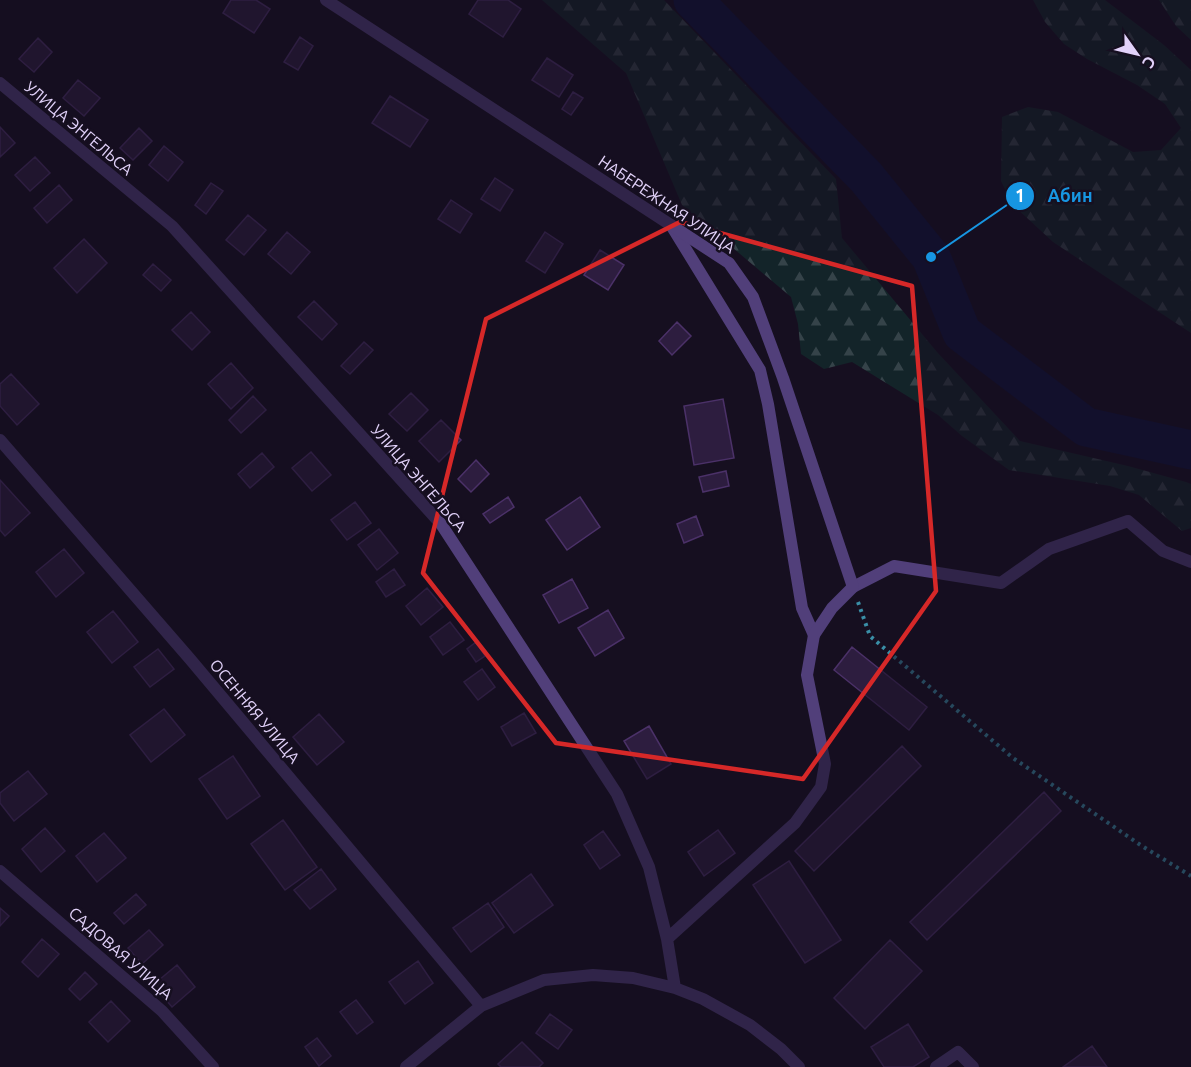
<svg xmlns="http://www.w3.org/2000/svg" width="1191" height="1067" font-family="Ubuntu,sans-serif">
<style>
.forest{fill:url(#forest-firs)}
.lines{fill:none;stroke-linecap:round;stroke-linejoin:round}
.river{stroke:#0e123a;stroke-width:39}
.building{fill:#2d1d3f;stroke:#4b3168;stroke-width:1.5}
.path{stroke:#3a8fa7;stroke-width:4;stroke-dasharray:3 4.5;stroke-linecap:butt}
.service{stroke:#513f7a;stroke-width:12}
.minor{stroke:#513f7a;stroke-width:12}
.marked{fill:none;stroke:#d62828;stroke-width:4.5;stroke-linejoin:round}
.labels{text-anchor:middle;stroke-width:5;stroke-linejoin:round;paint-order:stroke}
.street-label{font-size:16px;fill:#e2d2fa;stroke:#160f20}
.leader{fill:none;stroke:#1796e2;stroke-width:2}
.callout-dot{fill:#1796e2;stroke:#160f20;stroke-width:2}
.mark-label{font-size:18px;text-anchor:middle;font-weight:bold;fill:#fff}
.callout-label{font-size:18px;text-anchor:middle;font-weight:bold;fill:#1796e2;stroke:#160f20;stroke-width:5;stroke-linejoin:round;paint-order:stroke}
</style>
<defs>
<pattern id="forest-firs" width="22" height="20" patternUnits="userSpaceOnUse" patternTransform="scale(1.5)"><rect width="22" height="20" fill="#132429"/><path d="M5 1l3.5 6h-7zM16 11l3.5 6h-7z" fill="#354349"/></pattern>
</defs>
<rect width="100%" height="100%" fill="#160f20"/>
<path class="forest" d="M542,0H664L836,179L842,238L937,352L1020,441L1128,466L1186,482L1191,484V528L1182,531L1139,495L1110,486L1009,470L962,436L938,415L852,362L824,369L801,354L798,324L791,297L682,205L626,73Z
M1033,0H1105L1164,45L1191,70V333L1053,242L1013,205L1001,181L1002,117L1028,107L1058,112L1133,152L1161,150L1181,128L1165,104L1137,85L1087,59L1064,44L1045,22Z
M1159,0H1191V40L1176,26Z"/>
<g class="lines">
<path class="river" d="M693,0L866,177L931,257L962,333L1086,427L1191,450"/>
</g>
<path class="building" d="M231,0H256L270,9L254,33L223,13Z
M478,0H508L521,9L503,37L469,14Z
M300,37L313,46L298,70L284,62Z
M38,38L52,52L34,72L19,59Z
M547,58L573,75L559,97L532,80Z
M78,80L100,98L84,116L63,98Z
M573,92L583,98L571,115L562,109Z
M390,96L428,120L410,147L372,123Z
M0,127L15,143L0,157Z
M139,128L152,141L133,160L120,148Z
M164,146L183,162L168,181L149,165Z
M35,157L50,173L30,191L15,175Z
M495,178L513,190L500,211L481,199Z
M211,183L223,191L206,214L195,205Z
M59,185L72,200L47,223L34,208Z
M451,200L472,214L460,233L438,219Z
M248,215L266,230L244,255L226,240Z
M287,232L310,252L291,274L268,254Z
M545,232L563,244L545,273L526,261Z
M84,239L107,263L77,293L54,268Z
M600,250L624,265L608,290L584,275Z
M153,264L171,280L161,291L143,275Z
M314,301L337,324L322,340L298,317Z
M191,312L210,332L192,350L172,330Z
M677,322L691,336L672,355L659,341Z
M364,342L373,350L350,374L341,366Z
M231,363L253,388L231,409L208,384Z
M11,374L39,404L17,425L0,406V384Z
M411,393L428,410L407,431L389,414Z
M253,396L266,410L241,433L229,420Z
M723,399L734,458L694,465L684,406Z
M441,420L461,440L439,462L419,441Z
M311,452L331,475L312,491L292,468Z
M262,453L274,467L250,488L238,474Z
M476,460L489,474L471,492L458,479Z
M726,471L729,486L703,492L699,477Z
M0,480L30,513L5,536L0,530Z
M508,497L514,507L490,523L483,514Z
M580,497L600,527L567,550L546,520Z
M355,502L371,523L347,540L331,520Z
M696,516L703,535L684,543L677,524Z
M379,529L398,553L377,570L358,545Z
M64,549L84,573L56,597L36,572Z
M394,569L405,585L386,597L376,582Z
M572,579L588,608L559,623L543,595Z
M427,588L443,607L421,625L406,606Z
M608,610L624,638L595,656L578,628Z
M113,611L138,642L112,663L87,632Z
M450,622L464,640L443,655L430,637Z
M476,642L485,656L476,662L467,649Z
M852,647L927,707L909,730L834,670Z
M158,649L174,669L150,687L134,667Z
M482,669L495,687L478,700L464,682Z
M164,709L185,735L151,762L130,735Z
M524,713L536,733L512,746L501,727Z
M319,714L344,742L317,765L293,737Z
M649,726L671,764L647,779L624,741Z
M902,746L921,766L814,871L795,851Z
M233,756L260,796L227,819L199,779Z
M28,771L47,794L14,821L0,803V793Z
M1044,792L1061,811L927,940L910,922Z
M283,820L317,867L285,890L251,844Z
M45,828L65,851L41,872L22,849Z
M718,830L735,853L704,876L688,852Z
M603,831L620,855L600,869L584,845Z
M104,833L126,858L97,882L76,856Z
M789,861L841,940L805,963L753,885Z
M321,869L336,889L310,909L294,890Z
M531,874L553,905L514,933L492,903Z
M136,894L146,905L124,924L114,913Z
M488,903L504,927L471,952L453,928Z
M0,908L9,916L0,926Z
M149,930L163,945L142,964L128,948Z
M42,939L59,954L38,977L22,962Z
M890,940L922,971L865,1029L834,998Z
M418,961L433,983L405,1004L389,982Z
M177,965L195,987L172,1007L153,985Z
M85,972L97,984L80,1000L69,989Z
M356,1000L373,1022L357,1034L340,1012Z
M111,1001L130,1021L108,1042L89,1022Z
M550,1014L572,1030L558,1049L536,1033Z
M908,1024L929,1057L913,1067H884L871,1047Z
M317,1038L331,1056L319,1066L305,1047Z
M522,1042L543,1063L539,1067H501L498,1064Z
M1092,1046L1107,1067H1063Z"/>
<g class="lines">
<path class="path" d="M858,602L870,636L1013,758L1142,846L1191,876"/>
<path class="service" d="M671,225L760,370L768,404L802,608L814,635
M853,587L894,566L1001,583L1049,549L1128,521L1163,551L1191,562
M936,1067L958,1052L973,1067"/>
<path class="minor" d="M326,0L729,263L753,297L783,378L853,587L832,608L814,635L807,675L825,764L821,787L795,823L667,939
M0,83L172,226L441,524L617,794L649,867L667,939L675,988
M0,440L190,659L481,1006
M0,871L162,1011L213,1067
M406,1067L481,1006L544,980L593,975L633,978L675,988L703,999L750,1025L781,1049L799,1067"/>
</g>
<path d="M0 0H1191V1067H0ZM680,222L912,286L936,591L803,779L556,743L423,573L486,319Z" fill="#160f20" fill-opacity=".55" fill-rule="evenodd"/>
<path class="marked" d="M680,222L912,286L936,591L803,779L556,743L423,573L486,319Z"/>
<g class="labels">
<g class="street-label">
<text transform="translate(79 128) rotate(40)" y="6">УЛИЦА ЭНГЕЛЬСА</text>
<text transform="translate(667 204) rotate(34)" y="6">НАБЕРЕЖНАЯ УЛИЦА</text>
<text transform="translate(419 478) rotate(49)" y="6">УЛИЦА ЭНГЕЛЬСА</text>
<text transform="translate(255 711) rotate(50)" y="6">ОСЕННЯЯ УЛИЦА</text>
<text transform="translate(121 953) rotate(41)" y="6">САДОВАЯ УЛИЦА</text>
</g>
</g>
<path class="leader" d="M931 257L1020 196"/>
<g class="callout-dot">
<circle cx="931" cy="257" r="6"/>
<circle cx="1020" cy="196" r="15"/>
</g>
<g class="mark-label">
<text x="1020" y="202">1</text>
</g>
<g class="callout-label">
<text x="1070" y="202">Абин</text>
</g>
<g transform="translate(1137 54) rotate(124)" stroke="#160f20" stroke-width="4.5" paint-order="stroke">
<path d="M0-4.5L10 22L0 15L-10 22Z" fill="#e2d2fa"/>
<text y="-9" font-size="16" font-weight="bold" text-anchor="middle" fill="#e2d2fa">С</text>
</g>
</svg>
